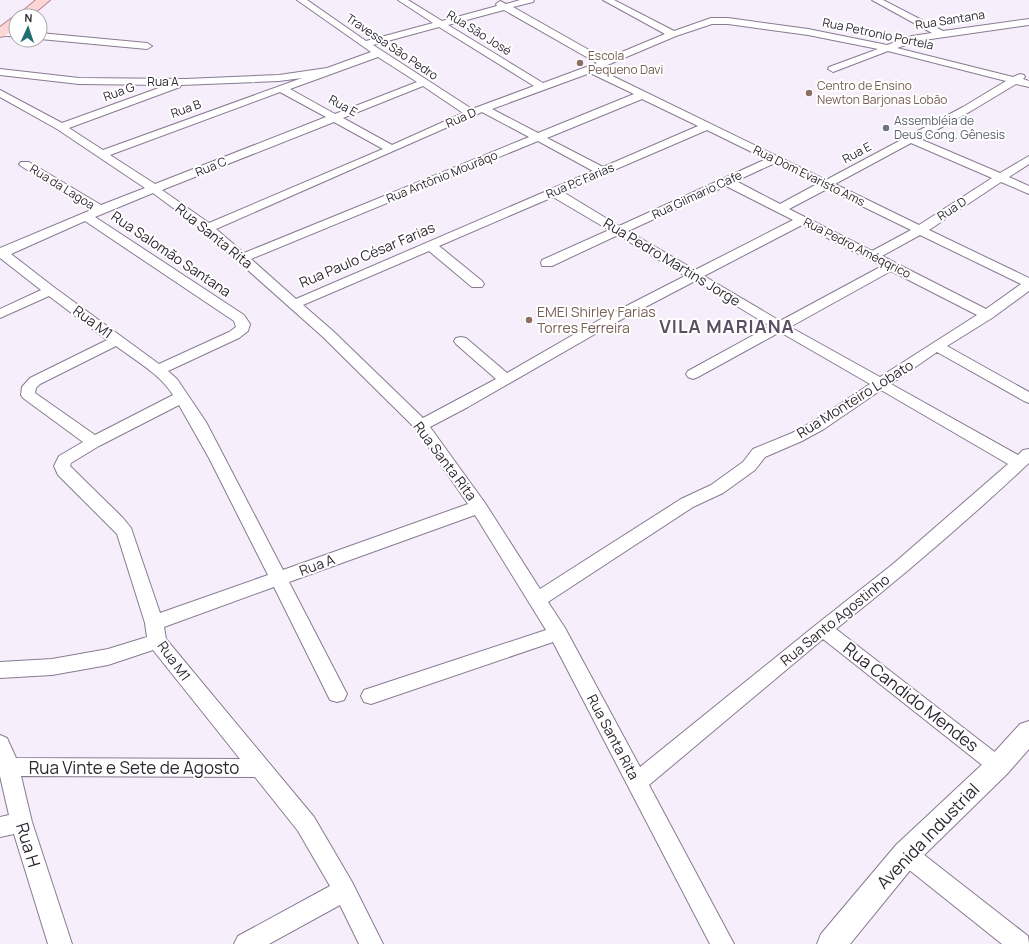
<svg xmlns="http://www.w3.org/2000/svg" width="1029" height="944" font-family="Manrope,sans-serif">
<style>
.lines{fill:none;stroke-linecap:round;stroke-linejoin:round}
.minor-casing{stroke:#887b91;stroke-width:2}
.tertiary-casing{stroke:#887b91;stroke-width:2}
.primary-casing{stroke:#b4878c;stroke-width:2}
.minor{fill:#fff;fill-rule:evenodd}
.tertiary{fill:#fff;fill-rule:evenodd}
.primary{fill:#fdd6d8;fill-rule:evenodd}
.education-dot{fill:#8d6e63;stroke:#fff;stroke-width:1.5}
.worship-dot{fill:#6b7280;stroke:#fff;stroke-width:1.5}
.labels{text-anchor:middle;stroke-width:4;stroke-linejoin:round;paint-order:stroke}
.far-street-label{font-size:12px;fill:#2d2830;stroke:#fff}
.far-education-label{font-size:12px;fill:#785e54;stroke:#fff;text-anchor:start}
.far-worship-label{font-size:12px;fill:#5b616d;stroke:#fff;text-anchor:start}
.street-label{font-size:14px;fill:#2d2830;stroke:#fff}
.education-label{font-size:14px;fill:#785e54;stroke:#fff;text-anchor:start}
.near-street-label{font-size:17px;fill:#2d2830;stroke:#fff}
.district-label{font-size:18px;font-weight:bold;letter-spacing:1px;fill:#5b4f63;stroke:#fff}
</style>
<rect width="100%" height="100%" fill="#f7eefc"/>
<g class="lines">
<defs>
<path id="minor" d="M297,0H307L366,41L433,23L398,0H408L442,21L497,6L496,4L500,1L506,4L520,0H534L533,2L513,7L605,59L665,34L603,0H614L674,31L711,18H728L808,29L887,45L912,36L932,33L872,0H883L943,31L1029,19V25L917,41L897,48L1013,77L1020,74L1024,75L1025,77L1023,79L1029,81V87L1016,84L971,111L920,139L1000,173L1029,156V164L1009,177L1029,186V194L1001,182L929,230L1029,278V291L992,318L947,346L1029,392V403L1024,401L937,352L891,384L1018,455L1023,450L1029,449V463C967,521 903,576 836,629L1005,760L1008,766L1005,772L998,775L991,772L823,639L649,785L734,944H710L553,642L371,704L364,702L361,696L364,690L546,630L475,515L289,582L347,694L344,700L337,702L330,700L274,587L164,627L166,639L314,817L352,882L383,944H359L340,905L269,944H234L238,936L330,886L298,831L255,777L21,776L32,822L72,944H48L14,834L0,837V817L9,815L0,776V735L7,738L16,758L240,759L153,650L108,665L52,675L0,678V662L52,659L108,649L147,637L145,623L117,534L58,475L54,466L59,456L83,442L23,398L21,395L22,387L30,378L107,340L49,296L0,318V309L41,290L0,258V248L91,210L21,166L19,164L21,162H29L101,205L145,188L57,129L0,97V90L62,123L167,85L79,84L0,75V69L79,78L185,79L279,75L327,68L371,52ZM504,10L597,63L543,83L448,25ZM712,24H728L808,35L878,49L829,67L828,69L833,72L888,51L1006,81L963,107L826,180L598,69L676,36ZM439,27L534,86L472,109L373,45ZM378,57L417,82L335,114L290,89ZM590,73L634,94L538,133L492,109ZM302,78L103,150L69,128L180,87L181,85L279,81ZM423,86L463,113L392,145L343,118ZM280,92L326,117L155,184L110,155ZM642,99L698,126L603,167L547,138ZM482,112L529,137L244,253L216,229ZM334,122L383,149L209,223L162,190ZM707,130L766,159L619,226L563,192ZM538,141L593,171L296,299L251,259ZM911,143L992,178L919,225L835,184ZM775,163L817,184L780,204L736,181ZM726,186L793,220L695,270L628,231ZM827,189L911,230L872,251L789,209ZM153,193L204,231L323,337L416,429L468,504L283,570L206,422L177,379L168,371L239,338L248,331L250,324L244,315L95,217ZM553,197L609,230L542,260L541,263L542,266H552L618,235L685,276L599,320L507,373L466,338L461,337L456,338L454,341L456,344L496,379L423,418L333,331L303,305L429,251L472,287H482L484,284L482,281L439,246ZM85,221L234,321L236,327L229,332L159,364L55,288L11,254ZM802,225L882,266L780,321L704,276ZM920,235L1021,284L986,309L882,256ZM891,271L977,315L880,377L790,327ZM695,281L770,326L688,371L686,374L688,377L693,379L698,377L780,332L870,384L814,421L792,433L753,449L743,462L711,485L681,499L540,589L485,503L430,427L468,407L609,326ZM116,346C136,361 160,374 173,395L95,435L35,393L36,388L40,384ZM881,390L1008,464L893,564L817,624L640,767L565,628L548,602L693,507L723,493L755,470L765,457L802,441L824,429ZM179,405L209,458L268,575L160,613L131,528L123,518L70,466L71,463L99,446Z
M0,29L16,31V37L0,35Z
M40,33L147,43L152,46L147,49L40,39Z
M906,844L914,847L1028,936L1029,944H1002L898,861L895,854L898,847Z"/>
<path id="tertiary" d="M1029,721V749L1007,774L916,863L850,944H817L821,934L896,845L989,758L1020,724Z"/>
<path id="primary" d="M36,0H50L31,16H17Z
M16,17V27L5,36L0,37V27L12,18Z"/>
</defs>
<use href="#minor" class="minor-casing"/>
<use href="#tertiary" class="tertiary-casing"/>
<use href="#primary" class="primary-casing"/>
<use href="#minor" class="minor"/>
<use href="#tertiary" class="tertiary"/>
<use href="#primary" class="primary"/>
</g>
<g class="education-dot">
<circle cx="580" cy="63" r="4"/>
<circle cx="809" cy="93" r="4"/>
<circle cx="529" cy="320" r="4"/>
</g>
<circle class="worship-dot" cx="886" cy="128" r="4"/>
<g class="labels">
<g class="far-street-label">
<text transform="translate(950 20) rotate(-9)" y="4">Rua Santana</text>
<text transform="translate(479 33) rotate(32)" y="4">Rua São José</text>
<text transform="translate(878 34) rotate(12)" y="4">Rua Petronio Portela</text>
<text transform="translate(392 47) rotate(34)" y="4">Travessa São Pedro</text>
<text x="163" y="86">Rua A</text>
<text transform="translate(119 92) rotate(-20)" y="4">Rua G</text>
<text transform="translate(343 106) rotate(29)" y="4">Rua E</text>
<text transform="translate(186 109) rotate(-20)" y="4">Rua B</text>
<text transform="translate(461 118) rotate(-23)" y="4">Rua D</text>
<text transform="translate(857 153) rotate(-28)" y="4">Rua E</text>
<text transform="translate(211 167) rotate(-22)" y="4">Rua C</text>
<text transform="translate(809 176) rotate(26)" y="4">Rua Dom Evaristo Ams</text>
<text transform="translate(442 177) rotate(-22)" y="4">Rua Antônio Mourãqo</text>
<text transform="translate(580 181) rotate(-23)" y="4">Rua Pc Farias</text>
<text transform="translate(62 187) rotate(32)" y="4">Rua da Lagoa</text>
<text transform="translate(697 195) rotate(-25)" y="4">Rua Gilmario Cafe</text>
<text transform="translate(952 209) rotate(-33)" y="4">Rua D</text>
<text transform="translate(857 248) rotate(27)" y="4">Rua Pedro Améqqrico</text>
</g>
<g class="far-education-label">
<text x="588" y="60">Escola<tspan x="588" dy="14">Pequeno Davi</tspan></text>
<text x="817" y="90">Centro de Ensino<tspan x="817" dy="14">Newton Barjonas Lobão</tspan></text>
</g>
<g class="far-worship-label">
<text x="894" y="125">Assembléia de<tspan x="894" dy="14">Deus Cong. Gênesis</tspan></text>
</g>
<g class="street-label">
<text transform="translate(214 236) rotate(39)" y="5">Rua Santa Rita</text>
<text transform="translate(171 254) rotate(34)" y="5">Rua Salomão Santana</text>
<text transform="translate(367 255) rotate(-23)" y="5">Rua Paulo César Farias</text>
<text transform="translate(672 262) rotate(31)" y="5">Rua Pedro Martins Jorge</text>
<text transform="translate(93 322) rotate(36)" y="5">Rua M1</text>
<text transform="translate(855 399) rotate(-32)" y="5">Rua Monteiro Lobato</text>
<text transform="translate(445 461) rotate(53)" y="5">Rua Santa Rita</text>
<text transform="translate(317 565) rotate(-20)" y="5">Rua A</text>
<text transform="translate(835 620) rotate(-39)" y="5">Rua Santo Agostinho</text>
<text transform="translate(174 661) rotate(54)" y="5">Rua M1</text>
<text transform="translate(613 737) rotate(62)" y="5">Rua Santa Rita</text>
</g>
<g class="education-label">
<text x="537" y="317">EMEI Shirley Farias<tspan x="537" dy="16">Torres Ferreira</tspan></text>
</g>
<g class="near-street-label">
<text transform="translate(911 697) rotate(38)" y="6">Rua Candido Mendes</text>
<text x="134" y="774">Rua Vinte e Sete de Agosto</text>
<text transform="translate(928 836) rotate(-46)" y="6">Avenida Industrial</text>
<text transform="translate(28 845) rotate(73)" y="6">Rua H</text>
</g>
<g class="district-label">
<text x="727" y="333">VILA MARIANA</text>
</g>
</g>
<g transform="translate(28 28) rotate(3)"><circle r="19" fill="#ffffff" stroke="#aba9ac"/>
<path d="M0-3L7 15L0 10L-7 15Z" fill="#236e74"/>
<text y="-6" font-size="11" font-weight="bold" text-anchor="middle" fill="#2d2830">N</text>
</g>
</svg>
